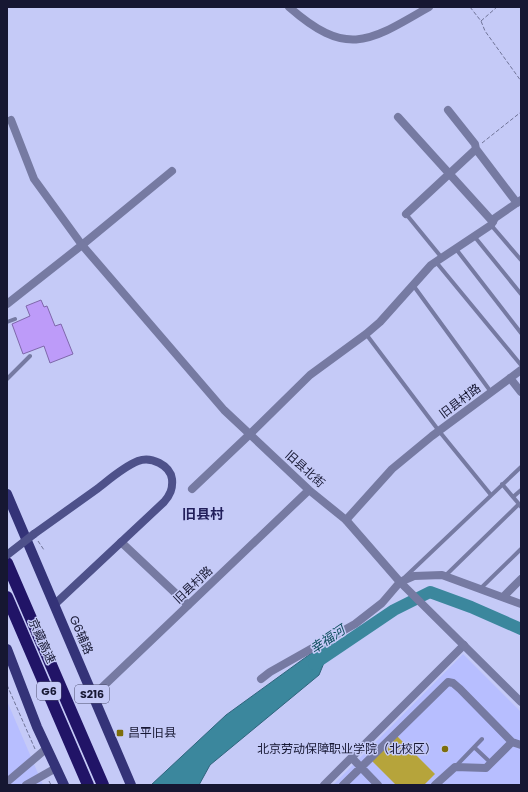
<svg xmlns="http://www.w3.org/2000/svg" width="528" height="792" font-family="Poppins,'Noto Sans SC',sans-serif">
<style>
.built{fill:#b7beff}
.pitch{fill:#b6a43b}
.water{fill:#3b879d;stroke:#30657d}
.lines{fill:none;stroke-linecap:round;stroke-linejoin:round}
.river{stroke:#3b879d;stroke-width:12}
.building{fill:#bd9bf9;stroke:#7f68ab}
.path{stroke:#707498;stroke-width:1;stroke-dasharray:4 2;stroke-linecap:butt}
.service{stroke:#767aa2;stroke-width:4}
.minor{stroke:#767aa2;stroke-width:8}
.tertiary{stroke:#767aa2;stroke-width:8}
.secondary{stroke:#4e518a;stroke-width:8}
.primary{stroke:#343378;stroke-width:10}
.motorway{stroke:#211467;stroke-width:12}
.secondary-bridge{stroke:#4e518a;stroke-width:8}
.poi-dot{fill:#7d6e0c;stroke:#c5caf7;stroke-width:1.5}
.labels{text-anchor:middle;stroke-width:3;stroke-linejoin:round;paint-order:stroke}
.shield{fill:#c5caf7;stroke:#4a4d6d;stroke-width:1}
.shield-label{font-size:11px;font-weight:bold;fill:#161732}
.street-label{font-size:12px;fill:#161732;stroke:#c5caf7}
.poi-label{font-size:12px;fill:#161732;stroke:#c5caf7;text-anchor:start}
.water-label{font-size:13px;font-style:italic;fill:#0c4d5d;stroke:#c5caf7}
.quarter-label{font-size:14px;font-weight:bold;fill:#221f5b;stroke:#c5caf7}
</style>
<rect width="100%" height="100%" fill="#c5caf7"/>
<path class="built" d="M463,654L521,712V785H333Z
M7,701L43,785H7Z"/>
<path class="pitch" d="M397,736L435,774L424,785H396L372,761Z"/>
<path class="water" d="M335,636L319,675L210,765L199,785H151L226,715Z"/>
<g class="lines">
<path class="river" d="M314,664L394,610L430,592L471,607L521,629"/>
</g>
<path class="building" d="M41,300L44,307L47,306L55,326L61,324L73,354L50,363L44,346L23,354L12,324L30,316L26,306Z"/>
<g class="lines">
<path class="path" d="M470,7L481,21L485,31L521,81
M481,21L497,7
M482,143L521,112
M38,541L44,550
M7,685L35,749
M49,781L51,785"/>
<path class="service" d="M406,214L442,258
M491,225L521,260
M474,236L521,294
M456,249L521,333
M436,262L521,365
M413,285L491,392
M7,322L15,319
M366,334L439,431L491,495
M7,379L30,356
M502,484L519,504
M513,497L521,490
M445,576L519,504L521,507
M404,578L521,467
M480,589L521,549
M474,747L491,763
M455,767L482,739"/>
<path class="minor" d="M289,7C347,58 369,42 429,7
M398,117L493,222
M11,120L34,179L82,245
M476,149L517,203
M406,214L476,149L475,144L448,110
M7,304L82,245L172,171
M510,378L521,392
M192,489L249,435L310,375L366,334L380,322L431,265L491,225L495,218L521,200
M346,520L392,469L432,436L521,370
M121,542L188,605
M503,597L521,579
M261,679L270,672L355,624L382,603L400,582L414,576L442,575L521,604
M352,758L378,785
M7,782L47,748
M26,785L56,768
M324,785L464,645
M343,785L448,682L453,683L460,689L512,742L521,745
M435,785L455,767L486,768L512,742"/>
<path class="tertiary" d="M82,245L224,410L309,490L346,520L400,582L521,702
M93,696L309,490"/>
<path class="secondary" d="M34,534C55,519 76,504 97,489C110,479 123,467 138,461C151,456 170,465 172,479C173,489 170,495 164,502L54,605"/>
<path class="primary" d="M7,494L131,785
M7,649L37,727L64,785"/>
<path class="motorway" d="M7,563L103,785
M7,597L88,785"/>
<path class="secondary-bridge" d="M7,555L34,534"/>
</g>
<g class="poi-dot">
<rect x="116" y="729" width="8" height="8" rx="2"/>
<circle cx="445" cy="749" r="4"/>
</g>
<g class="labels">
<g class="shield">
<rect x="37" y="682" width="24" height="18" rx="3"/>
<rect x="75" y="685" width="34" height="18" rx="3"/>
</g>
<g class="shield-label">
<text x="49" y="695">G6</text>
<text x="92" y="698">S216</text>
</g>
<g class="street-label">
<text transform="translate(460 401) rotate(-37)" y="4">旧县村路</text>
<text transform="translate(305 469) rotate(42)" y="4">旧县北街</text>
<text transform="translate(193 585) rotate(-43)" y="4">旧县村路</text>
<text transform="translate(81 635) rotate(67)" y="4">G6辅路</text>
<text transform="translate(42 641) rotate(66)" y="4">京藏高速</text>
</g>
<g class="poi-label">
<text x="128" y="737">昌平旧县</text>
<text x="437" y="753" text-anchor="end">北京劳动保障职业学院（北校区）</text>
</g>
<g class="water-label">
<text transform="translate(327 639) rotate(-34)" y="5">幸福河</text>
</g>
<g class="quarter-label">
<text x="203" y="519">旧县村</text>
</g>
</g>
<rect width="528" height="792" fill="none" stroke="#161732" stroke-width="16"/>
</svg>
